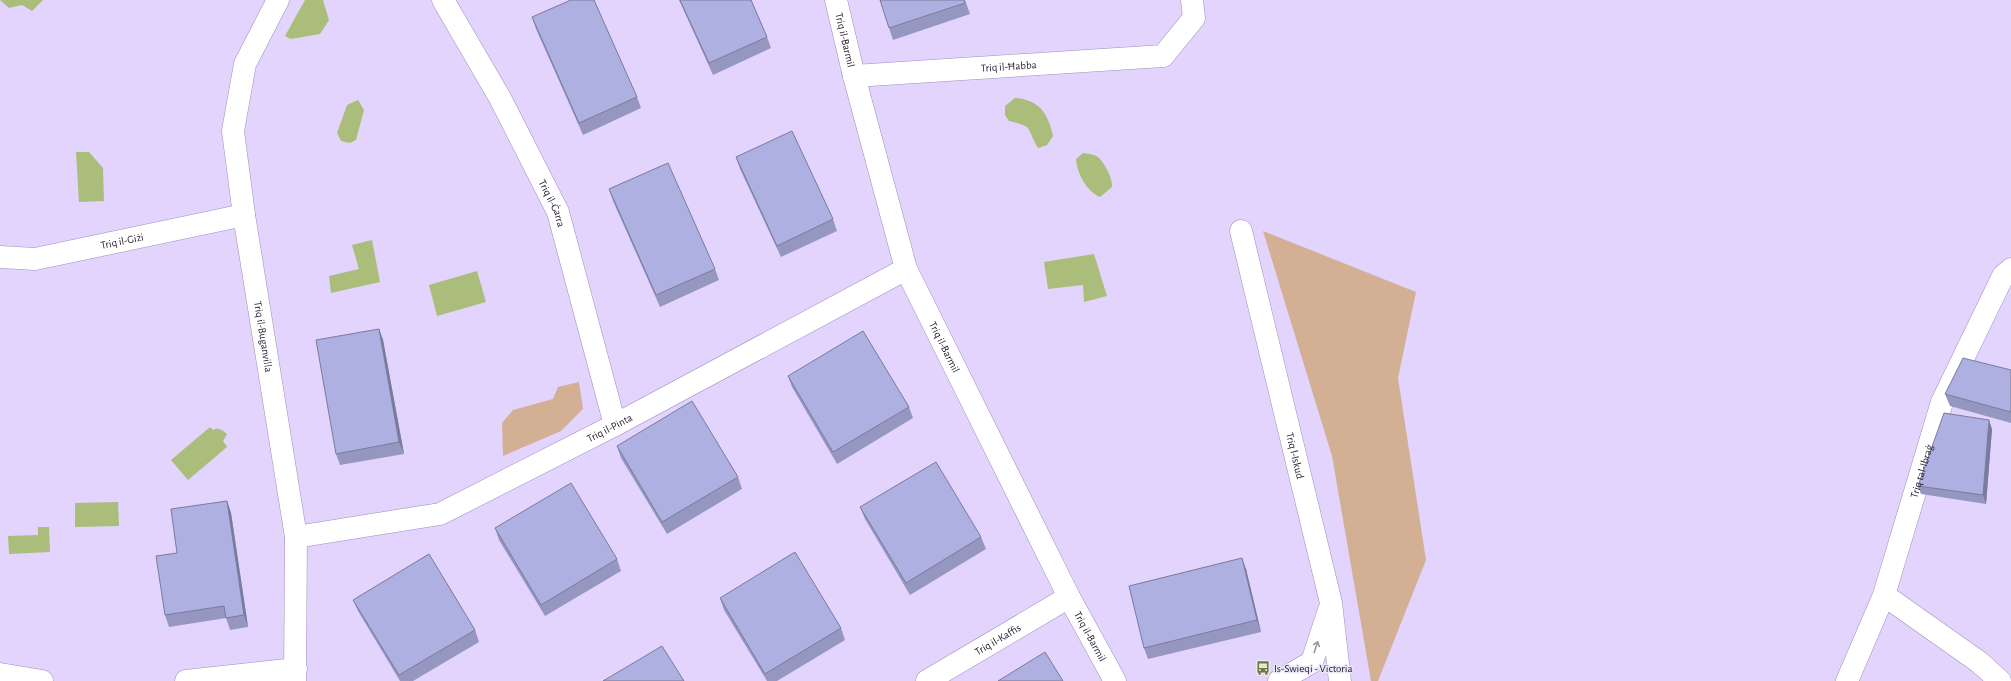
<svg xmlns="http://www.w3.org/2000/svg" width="2011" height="681" font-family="'Alegreya Sans',sans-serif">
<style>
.green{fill:#d3b093}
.water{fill:#aabd7a}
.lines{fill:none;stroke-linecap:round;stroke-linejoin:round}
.street-casing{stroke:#9f8ebb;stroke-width:23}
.secondary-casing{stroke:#9f8ebb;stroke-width:23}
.street{stroke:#fff;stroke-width:22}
.secondary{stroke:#fff;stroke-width:22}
.wall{fill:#9597c1}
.shaded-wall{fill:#797b9d}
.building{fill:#adb0e0;stroke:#797b9d}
.oneway{stroke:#9b98a0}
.labels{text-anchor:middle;stroke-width:3;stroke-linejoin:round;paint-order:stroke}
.street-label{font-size:11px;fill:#211a2b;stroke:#ece6f9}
.poi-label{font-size:11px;fill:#211a2b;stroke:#ece6f9;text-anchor:start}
</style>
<rect width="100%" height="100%" fill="#e2d4fc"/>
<path class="green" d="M1263,231L1416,292L1398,378L1426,560L1378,681H1371L1332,456Z
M579,382L583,409L561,431L503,456L502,423L513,410L553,399L558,387Z"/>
<path class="water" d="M0,0H43L32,11L22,5L9,8Z
M305,0H323L329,20L320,34L291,39L285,36Z
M1015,98C1039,100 1048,113 1053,136L1047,145L1038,148C1026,128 1035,127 1009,121L1005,115V106Z
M358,100L364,110L356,140L350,143L341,141L337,133L347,105Z
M76,152H89L103,168L104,201L79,202Z
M1083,153C1089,154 1095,154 1099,158C1105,164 1113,179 1112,187L1100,197C1086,191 1077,173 1076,159Z
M372,240L380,282L331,293L329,276L359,269L352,245Z
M1094,254L1107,296L1084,302L1083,285L1048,289L1044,262Z
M477,271L486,302L437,316L429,285Z
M210,427L213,430C219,427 222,430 227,434L223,441L227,447L188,480L171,460Z
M118,502L119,526L75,527V503Z
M38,527H49L50,552L9,554L8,536L38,535Z"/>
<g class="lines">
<defs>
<g id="street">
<path id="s1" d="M278,0L245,64L233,131L244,215L296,537L295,681"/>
<path id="s2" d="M443,0L500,98L558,212L615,425"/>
<path id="s3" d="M836,0L854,76L906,269L1069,597L1115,681"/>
<path id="s4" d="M854,76L1163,56L1194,18L1192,0"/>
<path id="s5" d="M1241,231L1331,603L1340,681"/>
<path id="s6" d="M0,257L35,259L244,215"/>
<path id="s7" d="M296,537L440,514L615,425L906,269"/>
<path d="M1884,595L1979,662L2000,681"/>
<path d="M0,674L42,681"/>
<path d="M186,681L296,669"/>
<path id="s8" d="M927,681L1069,597"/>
<path d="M1279,681L1312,662L1329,610"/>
</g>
<g id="secondary">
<path id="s9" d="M1847,681L1884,595L1942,402L2003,276L2011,269"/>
</g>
</defs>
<use href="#street" class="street-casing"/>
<use href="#secondary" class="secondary-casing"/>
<use href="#street" class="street"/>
<use href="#secondary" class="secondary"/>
</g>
<path class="wall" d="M679,0H751L767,37L771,48L713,75Z
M965,0L970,14L893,40L889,28Z
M532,17L637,97L641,108L583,135L536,29Z
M736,157L833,219L837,231L781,257L740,169Z
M609,189L715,269L719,280L660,307L613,201Z
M379,329L383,340L404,454L340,465L336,454Z
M2011,370V423L1950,406L1945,394Z
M788,376L909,407L913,418L837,464L792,387Z
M1992,429L1986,504L1921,494L1918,486Z
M617,446L738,477L742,489L667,534L621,458Z
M227,501L231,513L248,627L230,630L226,618L169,627L165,615L177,553Z
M860,507L981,537L986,549L910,595L865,519Z
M495,528L617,559L621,571L545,616L499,540Z
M1246,569L1261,632L1148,659L1144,648Z
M720,598L841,628L845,640L777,681H767L724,610Z
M353,600L475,630L479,642L413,681H400L358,611Z"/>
<path class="shaded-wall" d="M379,329L383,340L404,454L399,442Z
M1989,420L1992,429L1986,504L1983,495Z
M227,501L231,513L248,627L244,615Z
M1242,558L1246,569L1261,632L1257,620Z"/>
<path class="building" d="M571,0H594L637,97L579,123L532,17Z
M680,0H751L767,37L709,63Z
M880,0H964L965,3L889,28Z
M792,131L833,219L777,246L736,157Z
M668,163L715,269L656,295L609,189Z
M379,329L399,442L336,454L316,340Z
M863,331L909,407L833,452L788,376Z
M1963,358L2011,370V412L1945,394Z
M692,401L738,477L662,522L617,446Z
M1944,413L1989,420L1983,495L1918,486Z
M936,462L981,537L906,583L860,507Z
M571,483L617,559L541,605L495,528Z
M227,501L244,615L226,618L224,606L165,615L156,556L177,553L171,509Z
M795,552L841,628L765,674L720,598Z
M429,554L475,630L399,675L353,600Z
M1242,558L1257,620L1144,648L1129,586Z
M662,646L684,681H603Z
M1045,652L1063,681H998Z"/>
<defs><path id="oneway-shaft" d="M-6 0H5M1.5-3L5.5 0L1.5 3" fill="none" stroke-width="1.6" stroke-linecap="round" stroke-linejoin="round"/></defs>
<use class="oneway" href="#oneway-shaft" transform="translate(1316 647) rotate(-72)"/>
<defs>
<symbol id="bus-bare" viewBox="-9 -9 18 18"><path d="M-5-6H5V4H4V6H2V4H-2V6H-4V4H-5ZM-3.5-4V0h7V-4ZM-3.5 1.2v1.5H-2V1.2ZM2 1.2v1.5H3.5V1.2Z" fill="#697d2d" stroke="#ece6f9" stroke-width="2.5" paint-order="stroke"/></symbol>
</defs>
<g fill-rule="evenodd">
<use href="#bus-bare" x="1253" y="658" width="20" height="20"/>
</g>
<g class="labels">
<g class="street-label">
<text dy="4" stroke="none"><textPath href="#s3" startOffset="41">Triq il-Barmil</textPath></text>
<text dy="4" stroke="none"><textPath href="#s4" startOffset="155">Triq il-Ħabba</textPath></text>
<text dy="4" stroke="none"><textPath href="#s2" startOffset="231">Triq il-Ġarra</textPath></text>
<text dy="4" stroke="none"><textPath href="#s6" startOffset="124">Triq il-Giżi</textPath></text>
<text dy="4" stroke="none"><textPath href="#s1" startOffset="348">Triq il-Buganvilla</textPath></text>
<text dy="4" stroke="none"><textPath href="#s3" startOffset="365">Triq il-Barmil</textPath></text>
<text dy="4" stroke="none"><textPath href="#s7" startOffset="336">Triq il-Pinta</textPath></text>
<text dy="4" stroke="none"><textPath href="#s5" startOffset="231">Triq l-Iskud</textPath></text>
<text dy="4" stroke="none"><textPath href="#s9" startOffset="223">Triq tal-Ibraġ</textPath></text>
<text dy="4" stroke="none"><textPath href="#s3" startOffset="689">Triq il-Barmil</textPath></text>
<text dy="4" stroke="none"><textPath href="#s8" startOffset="82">Triq il-Kaffis</textPath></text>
</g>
<g class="poi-label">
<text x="1274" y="672">Is-Swieqi - Victoria</text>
</g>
</g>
</svg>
